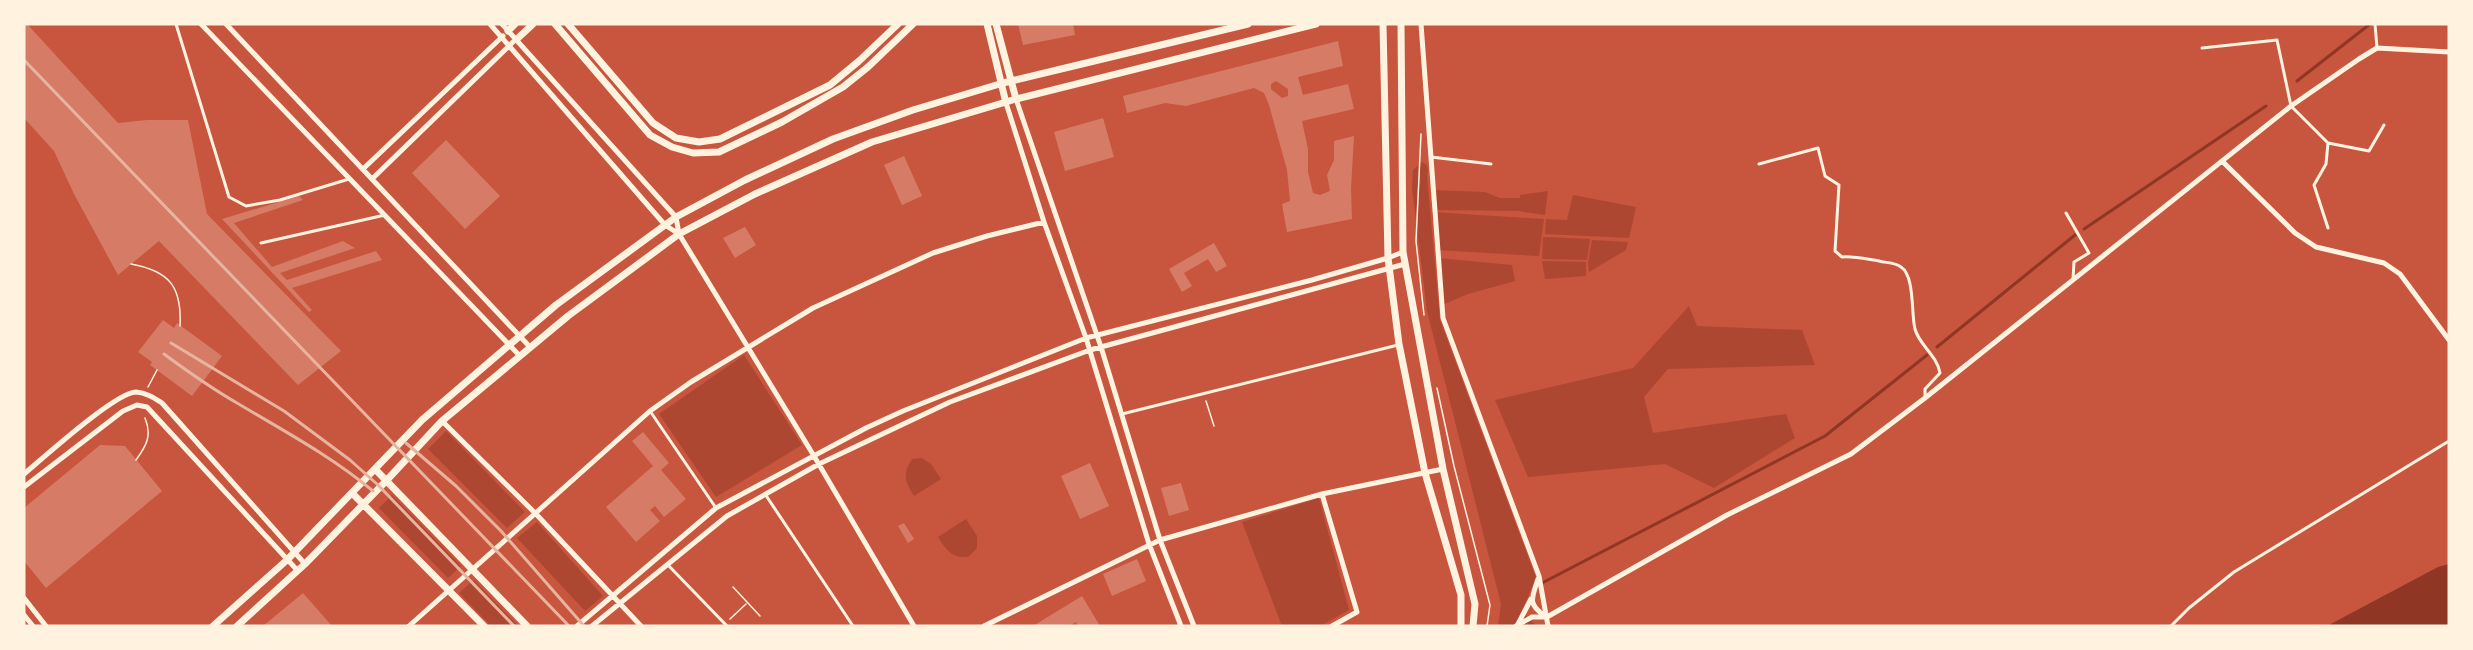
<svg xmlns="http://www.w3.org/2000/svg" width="2473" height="650" font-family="Barlow,sans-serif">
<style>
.green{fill:#ae4732}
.water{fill:#8f3625}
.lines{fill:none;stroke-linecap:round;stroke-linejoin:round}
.stream{stroke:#8f3625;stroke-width:3}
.building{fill:#d67c66;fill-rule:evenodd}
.path{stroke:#fff3e0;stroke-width:1.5}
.service{stroke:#fff3e0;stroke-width:3}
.minor{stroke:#fff3e0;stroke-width:5}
.tertiary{stroke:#fff3e0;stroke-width:7}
.rail{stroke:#e9b49f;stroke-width:3}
</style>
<rect width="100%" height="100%" fill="#c8553d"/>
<path class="green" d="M1422,162L1426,164L1428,170L1427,176L1440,320L1536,578L1522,611L1536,626H1498L1501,604L1427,311L1412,188L1413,170Z
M1432,190L1485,192L1500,198H1520V195L1548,191L1545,215L1518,211L1432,210Z
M1573,195L1636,207L1629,238L1545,234L1546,219L1567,220Z
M1432,212L1544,219L1539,256L1436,250Z
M1543,237L1590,239L1587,260L1542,259Z
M1592,240L1628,242L1626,250L1589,272L1588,263Z
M1437,258L1512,265L1515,281L1468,294L1440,306Z
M1542,261L1586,262V276L1545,279Z
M1689,306L1697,326L1802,330L1815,365L1668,369L1644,397L1653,433L1786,414L1795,438L1714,488L1665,464L1528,477L1495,400L1633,368Z
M744,355L802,445L716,497L659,414Z
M446,431L525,512L507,528L428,449Z
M922,458L932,465L941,479L914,496C905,482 902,474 912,459Z
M392,495L461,566L448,578L379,508Z
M1319,498L1349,610L1320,626H1282L1242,522Z
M966,519L977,536V548L968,557C952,558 947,551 938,537Z
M537,522L603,596L585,611L517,538Z
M474,580L518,626H491L459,593Z"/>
<path class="water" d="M2449,564V626H2327L2438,567Z"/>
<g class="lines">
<path class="stream" d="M2297,81L2370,24
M2084,229L2266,106
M1937,347L2075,235
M1542,583L1825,436L1927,355"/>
</g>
<path class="building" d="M24,24H27L118,123L147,120H188L207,214L341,351L298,385L159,241L118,275L74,194L54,151L24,118Z
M1018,24H1073L1075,35L1023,45Z
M1338,41L1343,66L1298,77L1303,95L1348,84L1354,109L1302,121L1308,149V172L1313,193L1320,195L1330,191L1327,175L1334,160V141L1354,136L1351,189L1352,219L1287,232L1282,204L1290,201L1287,170L1269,105L1264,93L1254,88L1186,106L1165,103L1127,113L1123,96ZM1276,81L1288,89V96L1282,98L1271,89V84Z
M1103,118L1114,157L1065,171L1054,132Z
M446,140L500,196L465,229L412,173Z
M904,156L922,196L902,205L884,165Z
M299,196L303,200L234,223L272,267L343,241L355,248L280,273L287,280L376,251L382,260L292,288L312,310L309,312L222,219Z
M745,227L756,245L735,258L723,238Z
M1214,243L1227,266L1216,272L1208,259L1184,273L1192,286L1182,292L1169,269Z
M163,320L174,328L177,323L222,356L192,396L150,365L152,362L138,352Z
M643,432L669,463L661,470L686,499L664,517L655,506L650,510L660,521L636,542L606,507L653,466L632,441Z
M100,445L125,446L162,491L46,588L24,561V508Z
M1090,463L1109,506L1080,519L1061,476Z
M1181,483L1189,510L1169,516L1161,488Z
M904,523L914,539L908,543L898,526Z
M1137,559L1146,581L1112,596L1103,574Z
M303,593L332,626H263Z
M1082,596L1100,626H1078L1076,622L1069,626H1033Z"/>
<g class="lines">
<path class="path" d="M1421,134L1416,241L1424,315
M131,264C169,271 182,286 180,326
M148,387L157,370
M1437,388L1454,466L1490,605L1487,626
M1206,401L1214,426
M136,460C147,445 152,435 145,418
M733,587L760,616
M730,619L746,604"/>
<path class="service" d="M176,24L229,197L246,206L280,200L349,179
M2375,24L2377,48
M2202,48L2277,40L2291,106L2328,143L2326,164L2314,185L2328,228
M2328,143L2369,151L2384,125
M1431,157L1491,164
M1759,164L1818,148L1825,176L1839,185L1835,251L1842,257C1854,256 1866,259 1879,261C1885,263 1895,262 1901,267C1915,276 1911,314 1915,329C1919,345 1937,355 1940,373L1925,389V397
M2066,213L2089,253L2074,262L2073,279
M261,243L385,215
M650,411L716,508
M1122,414L1398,345
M765,494L853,626
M667,564L727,626
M2171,626L2189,608L2234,572L2449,441"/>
<path class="minor" d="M201,24L519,355
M226,24L530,347
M490,24L665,225L679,234
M502,24L676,217L679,234L814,456L914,626
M1421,24L1443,318L1539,576L1548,626
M1016,99L1101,347L1160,540L1194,626
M1006,103L1044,222L1086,338L1149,544L1181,626
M2223,162L2295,233L2316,247L2384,263L2400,274L2449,340
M363,169L503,36
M372,179L513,42
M442,421L536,514L641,626
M24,474C43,458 116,392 136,392C147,393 154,398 162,403L305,564
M24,487L123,411L137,405L147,407L298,571
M1322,494L1357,612L1332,626
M1538,579C1532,598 1527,604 1545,616
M24,598L46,626
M24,615L33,626
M1518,624L1531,599
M409,626L650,411L691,382L813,308L933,253L987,236L1044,222
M577,626L716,508L866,428L903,411L1086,338L1312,280L1388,258L1403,252
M592,626L727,516L819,464L950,402L1090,350L1405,264
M984,626L1160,540L1322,494L1443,469
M1516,626L1532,617H1547L1727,515L1851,454L1925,398L2291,106L2359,59L2377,48L2449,52"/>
<path class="tertiary" d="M555,24L650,135L672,147L693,153L719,152L782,122L843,87L868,67L913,24
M568,24L653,123L676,138L699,142L720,139L830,85L859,61L898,24
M987,24L1006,103
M996,24L1016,99
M1383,24L1388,258L1399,344L1425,473L1461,595V626
M1401,24L1403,252L1443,469L1475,604L1473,626
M508,31L515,24
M517,39L533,24
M375,469L527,626
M352,493L484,626
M213,626L287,560L422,420L556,305L676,217L745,180L833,139L913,110L1003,83L1248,24
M237,626L305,564L386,481L442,421L568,316L679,234L755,194L872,142L1016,99L1316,24"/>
<path class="rail" d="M24,60L569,626
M171,343L284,411L350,460L378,485L514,626
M164,354C187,371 211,388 237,403C284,431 331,456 373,491
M406,443L456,486L501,531L584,626"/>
</g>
<rect width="2473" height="650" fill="none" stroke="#fff3e0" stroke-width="51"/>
</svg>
